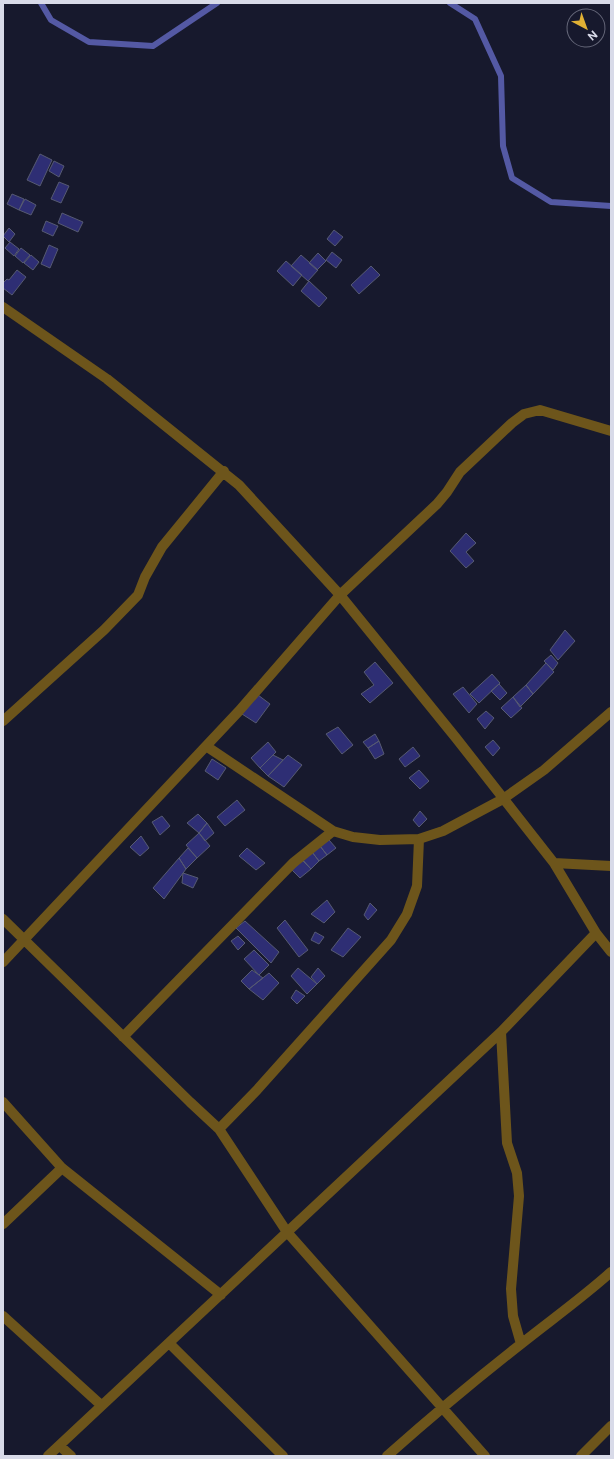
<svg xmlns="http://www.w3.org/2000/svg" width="614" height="1459" font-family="'Public Sans',sans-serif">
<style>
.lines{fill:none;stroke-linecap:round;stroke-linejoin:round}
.stream{stroke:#5459a4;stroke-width:6}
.building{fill:#2e2e74;stroke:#565a72}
.street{stroke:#6d551b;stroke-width:10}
</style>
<rect width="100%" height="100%" fill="#17192d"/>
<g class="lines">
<path class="stream" d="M41,3L51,20L89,42L153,46L217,3
M450,3L475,19L501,76L503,146L512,178L551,202L611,206"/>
</g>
<path class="building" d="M40,154L52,160L40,186L27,180Z
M54,161L64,166L59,177L49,171Z
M59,182L69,186L61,203L51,199Z
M12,194L24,199L19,210L7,204Z
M25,199L36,205L31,215L19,210Z
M62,213L83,222L78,232L58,223Z
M46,221L58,226L53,236L42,231Z
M9,228L15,234L9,242L3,236Z
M334,230L343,237L335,246L327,239Z
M10,242L19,249L14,256L5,248Z
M49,245L58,249L50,268L41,264Z
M21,248L30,255L23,263L15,256Z
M332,252L342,260L336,268L326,260Z
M318,253L326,261L317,270L309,263Z
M31,255L39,262L33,270L24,263Z
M301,255L318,270L308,281L291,266Z
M286,261L302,275L293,286L277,271Z
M371,266L380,275L359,294L351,285Z
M17,270L26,277L12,295L3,288V283L7,279L9,280Z
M309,281L327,298L319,307L301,291Z
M466,533L476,543L466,552L474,561L466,568L450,551Z
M565,630L575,641L558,660L550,650Z
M551,655L558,663L553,670L544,661Z
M375,662L393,683L370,703L361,694L374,685L364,672Z
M546,663L554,672L533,694L526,685Z
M492,674L500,683L479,703L470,694Z
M499,684L507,693L500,700L491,691Z
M526,685L533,694L520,707L513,697Z
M463,687L477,704L469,713L453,694Z
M258,695L270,704L256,723L242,714Z
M513,697L522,708L511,718L501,708Z
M486,711L494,718L485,729L477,719Z
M338,727L353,745L342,754L326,734Z
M375,734L379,741L368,748L363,742Z
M493,740L500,748L493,756L485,747Z
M379,741L384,754L375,759L368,748Z
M268,742L276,752L260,768L251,758Z
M413,747L420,756L405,767L399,759Z
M273,755L283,760L268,776L260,768Z
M288,755L302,765L284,787L268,776Z
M212,759L226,768L218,780L205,771Z
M419,770L429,781L420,789L409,778Z
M237,800L245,810L225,826L217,817Z
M420,811L427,819L419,827L413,820Z
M198,814L207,823L199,833L187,823Z
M162,816L170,826L160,835L152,822Z
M207,823L214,833L205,841L199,833Z
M199,833L210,846L197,858L186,845Z
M141,836L149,848L140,856L130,847Z
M329,840L336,848L327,855L320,846Z
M320,846L327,855L319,861L312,852Z
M188,848L197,858L186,869L179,858Z
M247,848L265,863L256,870L239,856Z
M312,852L319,861L311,869L300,858Z
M179,858L186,869L164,899L153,888Z
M303,860L311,869L300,878L292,870Z
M183,873L198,878L193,888L182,883Z
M327,900L335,912L324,923L311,914Z
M370,903L377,910L368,920L364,915Z
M285,920L308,950L299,957L277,928Z
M245,921L279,952L271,963L236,928Z
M348,928L361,937L343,957L331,950Z
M315,932L324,937L319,944L311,940Z
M238,936L245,943L238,950L231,941Z
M254,950L269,965L259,975L244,959Z
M298,968L317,984L307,994L291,976Z
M318,968L325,976L317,984L311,977Z
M252,970L263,978L249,989L241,981Z
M269,973L279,983L263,1000L249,989Z
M296,990L305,996L297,1004L291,998Z"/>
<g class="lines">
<path class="street" d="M3,307L107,379L239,485L340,595L456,738L554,863L596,933L611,952
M3,721L104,630L138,595L145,577L162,547L224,471
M206,746L333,831L353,837L380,840L419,839L443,831L503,799L544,770L611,712
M554,863L611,866
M3,919L190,1102L219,1129L287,1232L485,1456
M3,962L239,711L340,595L437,504L447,492L460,472L512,423L524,414L540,410L611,431
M501,1032L507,1143L517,1173L519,1196L511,1289L513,1316L521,1344
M123,1037L293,863L333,831
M3,1102L62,1168L221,1295
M219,1129L257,1090L391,940L407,914L417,886L419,839
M3,1224L62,1168
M3,1316L101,1405
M169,1343L283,1456
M60,1446L71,1456
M48,1456L501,1032L596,933
M387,1456C431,1417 475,1380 521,1344C551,1320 582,1298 611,1272
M581,1456L611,1426"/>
</g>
<rect width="614" height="1459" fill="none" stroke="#d8dae8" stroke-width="8"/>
<g transform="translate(586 28) rotate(139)"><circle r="19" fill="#17192d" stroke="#646678"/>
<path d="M0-3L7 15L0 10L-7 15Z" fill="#e0b034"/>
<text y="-6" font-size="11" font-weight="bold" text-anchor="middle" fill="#d8dae8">N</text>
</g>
</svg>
